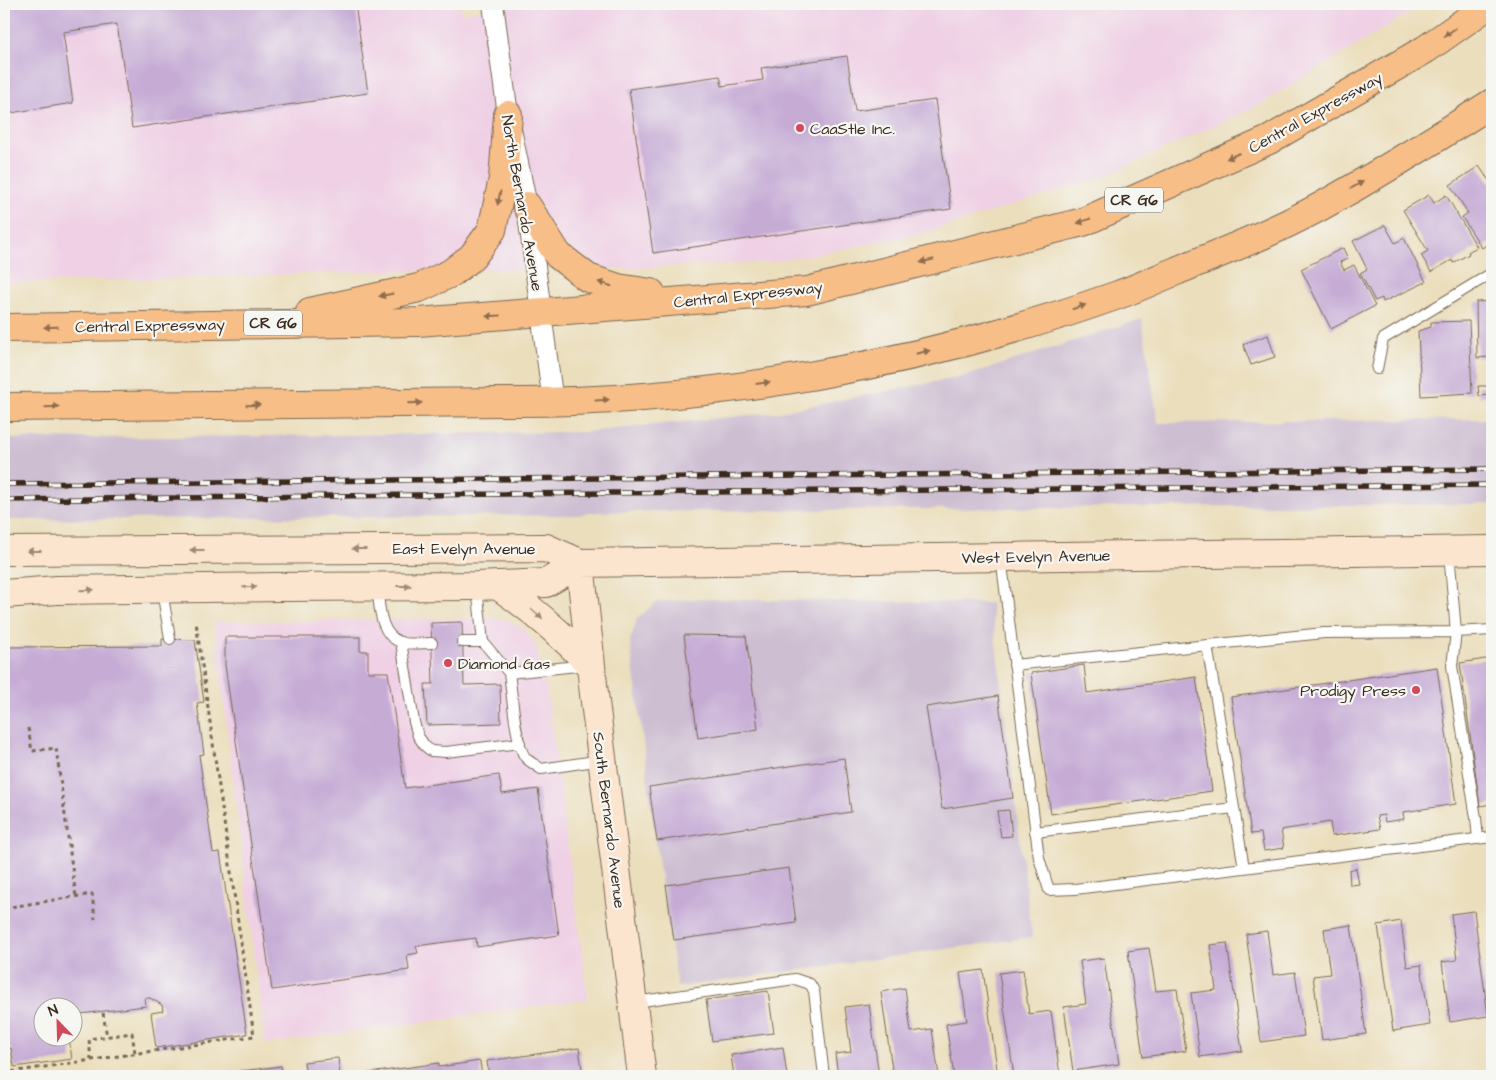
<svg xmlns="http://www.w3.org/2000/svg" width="1496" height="1080" font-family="'Architects Daughter',sans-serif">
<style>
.built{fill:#efd0e5}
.industrial{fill:#cdbed2}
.building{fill:#c6acd5}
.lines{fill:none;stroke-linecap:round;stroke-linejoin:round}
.lane-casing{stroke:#796955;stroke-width:12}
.street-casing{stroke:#796955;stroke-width:22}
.secondary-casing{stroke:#796955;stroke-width:30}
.highway-casing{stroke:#796955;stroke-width:30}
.path{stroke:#796955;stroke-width:3;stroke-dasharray:4 4;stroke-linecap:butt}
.lane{stroke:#fff;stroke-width:10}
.street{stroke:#fff;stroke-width:20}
.secondary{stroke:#fce5cf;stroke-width:28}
.highway{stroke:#f7be88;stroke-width:28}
.rail-casing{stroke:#3b2a1e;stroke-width:5.5}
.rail{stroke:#f6f6f2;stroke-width:4;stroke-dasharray:11;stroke-linecap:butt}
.oneway{fill:#906d4e}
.oneway2{fill:#9c8876}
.poi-dot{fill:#d1495b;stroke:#f6f6f2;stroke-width:2}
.labels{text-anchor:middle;stroke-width:4.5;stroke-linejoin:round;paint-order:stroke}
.shield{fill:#f6f6f2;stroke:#73675e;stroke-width:1}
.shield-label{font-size:15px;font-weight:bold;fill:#3b2a1e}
.street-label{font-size:16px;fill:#3b2a1e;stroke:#f6f6f2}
.poi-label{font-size:16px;fill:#3b2a1e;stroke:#f6f6f2;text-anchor:start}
</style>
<rect width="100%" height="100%" fill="#f6f6f2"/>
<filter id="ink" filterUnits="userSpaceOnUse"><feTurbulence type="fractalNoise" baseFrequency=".02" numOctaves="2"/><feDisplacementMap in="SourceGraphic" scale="10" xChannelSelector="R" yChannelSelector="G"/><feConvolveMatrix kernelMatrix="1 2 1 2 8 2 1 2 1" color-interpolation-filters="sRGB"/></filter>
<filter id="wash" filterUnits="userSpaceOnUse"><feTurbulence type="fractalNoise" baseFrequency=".0096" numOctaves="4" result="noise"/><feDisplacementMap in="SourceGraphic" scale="20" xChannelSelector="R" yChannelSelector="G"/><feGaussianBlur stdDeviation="1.12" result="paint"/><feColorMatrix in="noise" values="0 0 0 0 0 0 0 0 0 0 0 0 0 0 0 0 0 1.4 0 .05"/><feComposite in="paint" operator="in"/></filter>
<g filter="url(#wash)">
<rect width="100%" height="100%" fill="#ebdebc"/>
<path class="built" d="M4,4H460L462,13L527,4H1424L1257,106L1105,176L921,234L772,262L635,268L421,270L4,283Z
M493,618L507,620L525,630L535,644L537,649L548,698L588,999L265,1044L214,622Z"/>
<path class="industrial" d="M1142,319L1158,423L1492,419V504L592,512L578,515L4,520V439L586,432L779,412L965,376Z
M696,599L991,603L1032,937L677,987L658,858L630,641L637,619L656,602Z"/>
<g id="blocks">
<path class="building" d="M4,4H355L368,93L132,128L117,24L63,32L73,103L4,114Z
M847,56L855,111L935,100L951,209L653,253L629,89L720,76L722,86L763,80L761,68Z
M1479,166L1492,185V241L1482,248L1462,217L1468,213L1450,185Z
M1429,195L1434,203L1446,195L1477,247L1468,252L1469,254L1453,263L1452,260L1431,272L1421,255L1428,251L1403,210Z
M1385,225L1395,243L1404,238L1426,282L1383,302L1382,298L1375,301L1360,273L1367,269L1353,241Z
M1343,248L1348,259L1340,262L1344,270L1354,265L1375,306L1331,329L1301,269Z
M1492,301V376H1490L1489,357L1477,358L1476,302Z
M1469,321L1472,393L1421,396L1418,331L1431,327V322Z
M1268,335L1275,357L1251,365L1243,344Z
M1478,386H1491V395L1479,396Z
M462,622L464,685L500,684L501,723L427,725L425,684H433L431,623Z
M684,635L746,636L758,729L698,738Z
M225,637H360V651H368V672H388L405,788L499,775L502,794L538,789L559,935L477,947L476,938L416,946L418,953L407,955L409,970L272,990L225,665Z
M162,639L195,640L204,702L197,703L204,754L199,755L213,853L220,852L247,1034L156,1048L151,1013L163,1011L162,1005L150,998H145L146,1006L72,1015V1008H42V1038H69L72,1059L14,1067L11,1048L4,1049V647L162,646Z
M1492,658V804L1480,806L1460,663Z
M1084,665L1087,693L1196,677L1212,791L1051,814L1031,673Z
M1437,667L1456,804L1403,812L1404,819L1385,822L1384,815L1377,816L1380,829L1332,836L1330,822L1281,830L1284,848L1264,851L1261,833L1251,834L1231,697Z
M998,696L1013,798L942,809L926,707Z
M844,758L851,812L657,841L649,787Z
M1009,810L1012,836L1001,837L997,811Z
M789,868L796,923L674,940L666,885Z
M1356,868L1359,884L1350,885L1349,870Z
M1474,911L1488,1016L1450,1022L1442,962L1457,960L1451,914Z
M1401,921L1407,967L1421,965L1430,1025L1393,1031L1378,925Z
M1351,925L1366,1034L1322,1040L1313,976L1330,974L1324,929Z
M1267,931L1273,975L1295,972L1304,1036L1261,1042L1246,934Z
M1227,943L1242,1051L1200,1057L1191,993L1216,990L1210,945Z
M1149,948L1156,991L1177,989L1186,1051L1143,1057L1128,951Z
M1104,958L1119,1064L1073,1071L1064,1007L1086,1004L1080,961Z
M983,970L998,1076H954L946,1024L967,1021L960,973Z
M1023,970L1029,1014L1051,1011L1060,1075L1014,1076L999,973Z
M905,988L911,1032L932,1029L939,1076H893L881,992Z
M768,991L774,1033L712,1041L706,1000Z
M869,1004L879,1076H838L835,1054L851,1052L845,1007Z
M783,1047L787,1076H734L731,1055Z
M579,1048L583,1076H542V1072L530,1073L531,1076H489L487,1061Z
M338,1058L340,1076H306L304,1062Z
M480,1061L482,1076H356V1075L439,1063V1067Z
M281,1066L283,1076H242L241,1071Z"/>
</g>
</g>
<g filter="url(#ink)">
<use href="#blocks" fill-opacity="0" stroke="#796955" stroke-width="1"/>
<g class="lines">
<defs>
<path id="lane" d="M1377,369L1383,339L1492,273
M1449,552L1456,632L1492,630
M1001,557L1039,858L1049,890L1075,889L1492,837
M377,588C380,606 379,634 400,642C408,645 423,643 432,643
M477,588L483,642
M162,590L170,639
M401,642L414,722L418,736L425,746L431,751L446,752L520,743
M462,642H483L509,673L587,665
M1207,645L1244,868
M1014,665L1324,633L1456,632L1452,666L1476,818L1478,839
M509,673C512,692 515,743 525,757C529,762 536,765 541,769L602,760
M1035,832L1234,808
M635,1002L795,979L810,984L814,991L824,1076"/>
<path id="street" d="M493,4L508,115L527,206L553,403"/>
<path id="secondary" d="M4,551L546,548L580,563L1492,550
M580,563L594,694L642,1076
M497,585C533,609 561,634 591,665
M4,594L57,590L276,587L477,586L546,583L580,563"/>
<path id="highway" d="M527,206L558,255L588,278L618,288L651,293
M310,312L419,288L451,273L472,257L492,230L503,179L508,115
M4,328L418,322L807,291L1083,222L1269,140L1426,49L1490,4
M4,407L502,402C707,404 925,364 1118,295C1137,288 1157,279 1176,271C1223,252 1271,233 1316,209C1376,176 1434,140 1492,103"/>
</defs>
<use href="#lane" class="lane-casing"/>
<use href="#street" class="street-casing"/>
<use href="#secondary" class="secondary-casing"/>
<use href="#highway" class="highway-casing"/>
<path class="path" d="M28,728L32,751L56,748L76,897
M4,908L92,894L95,919
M103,1013L107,1037
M91,1060L89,1039L132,1033L135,1053
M4,1073L254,1036L196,622"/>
<use href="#lane" class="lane"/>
<use href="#street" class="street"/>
<use href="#secondary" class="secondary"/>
<use href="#highway" class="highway"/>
<defs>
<path id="rail" d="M4,484L1492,469
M4,500L506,494L1492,485"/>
</defs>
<use href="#rail" class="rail-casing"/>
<use href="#rail" class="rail"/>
</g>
<defs><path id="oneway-solid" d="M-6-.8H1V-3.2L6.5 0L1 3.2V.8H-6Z" transform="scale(1.25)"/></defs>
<g class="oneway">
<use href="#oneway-solid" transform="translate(1450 32) rotate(145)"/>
<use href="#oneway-solid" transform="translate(1233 156) rotate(156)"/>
<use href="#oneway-solid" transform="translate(1357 185) rotate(-30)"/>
<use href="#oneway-solid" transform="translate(499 198) rotate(102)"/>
<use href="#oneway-solid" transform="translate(1084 221) rotate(160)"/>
<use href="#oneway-solid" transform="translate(927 261) rotate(166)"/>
<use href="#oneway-solid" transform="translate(605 284) rotate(-162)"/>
<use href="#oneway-solid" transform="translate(386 295) rotate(168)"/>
<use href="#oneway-solid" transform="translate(1079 307) rotate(-18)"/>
<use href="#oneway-solid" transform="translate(493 316) rotate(176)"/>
<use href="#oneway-solid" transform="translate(51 327) rotate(179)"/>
<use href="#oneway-solid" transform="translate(923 352) rotate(-13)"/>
<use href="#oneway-solid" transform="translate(763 383) rotate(-8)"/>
<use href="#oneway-solid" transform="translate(602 400) rotate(-3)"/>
<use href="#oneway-solid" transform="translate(415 403) rotate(-1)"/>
<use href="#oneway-solid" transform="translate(253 405) rotate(-1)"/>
<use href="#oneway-solid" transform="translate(52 407) rotate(-1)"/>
</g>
<g class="oneway2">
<use href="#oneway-solid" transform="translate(359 549) rotate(180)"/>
<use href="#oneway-solid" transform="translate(197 550) rotate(180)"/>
<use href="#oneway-solid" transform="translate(34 551) rotate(180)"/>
<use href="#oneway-solid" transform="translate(404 586)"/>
<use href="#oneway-solid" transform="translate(250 587) rotate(-1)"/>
<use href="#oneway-solid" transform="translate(87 590) rotate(-1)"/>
<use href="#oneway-solid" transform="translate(537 614) rotate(41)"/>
</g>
</g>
<g class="poi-dot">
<circle cx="800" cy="128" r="5"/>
<circle cx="448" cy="663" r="5"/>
<circle cx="1416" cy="690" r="5"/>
</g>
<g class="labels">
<g class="shield">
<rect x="1105" y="187.5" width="58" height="25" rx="4"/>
<rect x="244" y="310.5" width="58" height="25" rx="4"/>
</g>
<g class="shield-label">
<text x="1134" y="205">CR G6</text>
<text x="273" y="328">CR G6</text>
</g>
<g class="street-label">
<text transform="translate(1315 112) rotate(-29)" y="6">Central Expressway</text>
<text transform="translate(523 203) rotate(80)" y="6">North Bernardo Avenue</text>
<text transform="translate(748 294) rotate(-6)" y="6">Central Expressway</text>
<text transform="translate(150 325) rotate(-1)" y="6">Central Expressway</text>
<text x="464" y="554">East Evelyn Avenue</text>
<text transform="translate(1036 556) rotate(-1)" y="6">West Evelyn Avenue</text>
<text transform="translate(610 820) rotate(83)" y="6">South Bernardo Avenue</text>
</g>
<g class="poi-label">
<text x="810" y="134">CaaStle Inc.</text>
<text x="458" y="669">Diamond Gas</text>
<text x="1406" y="696" text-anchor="end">Prodigy Press</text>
</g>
</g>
<rect width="1496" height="1080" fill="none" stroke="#f6f6f2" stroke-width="20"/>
<g transform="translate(58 1022) rotate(337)"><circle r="24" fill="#f6f6f2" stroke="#aba49d"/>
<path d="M0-4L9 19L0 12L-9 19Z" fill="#d1495b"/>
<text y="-8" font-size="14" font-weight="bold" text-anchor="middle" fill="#3b2a1e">N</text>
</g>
</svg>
